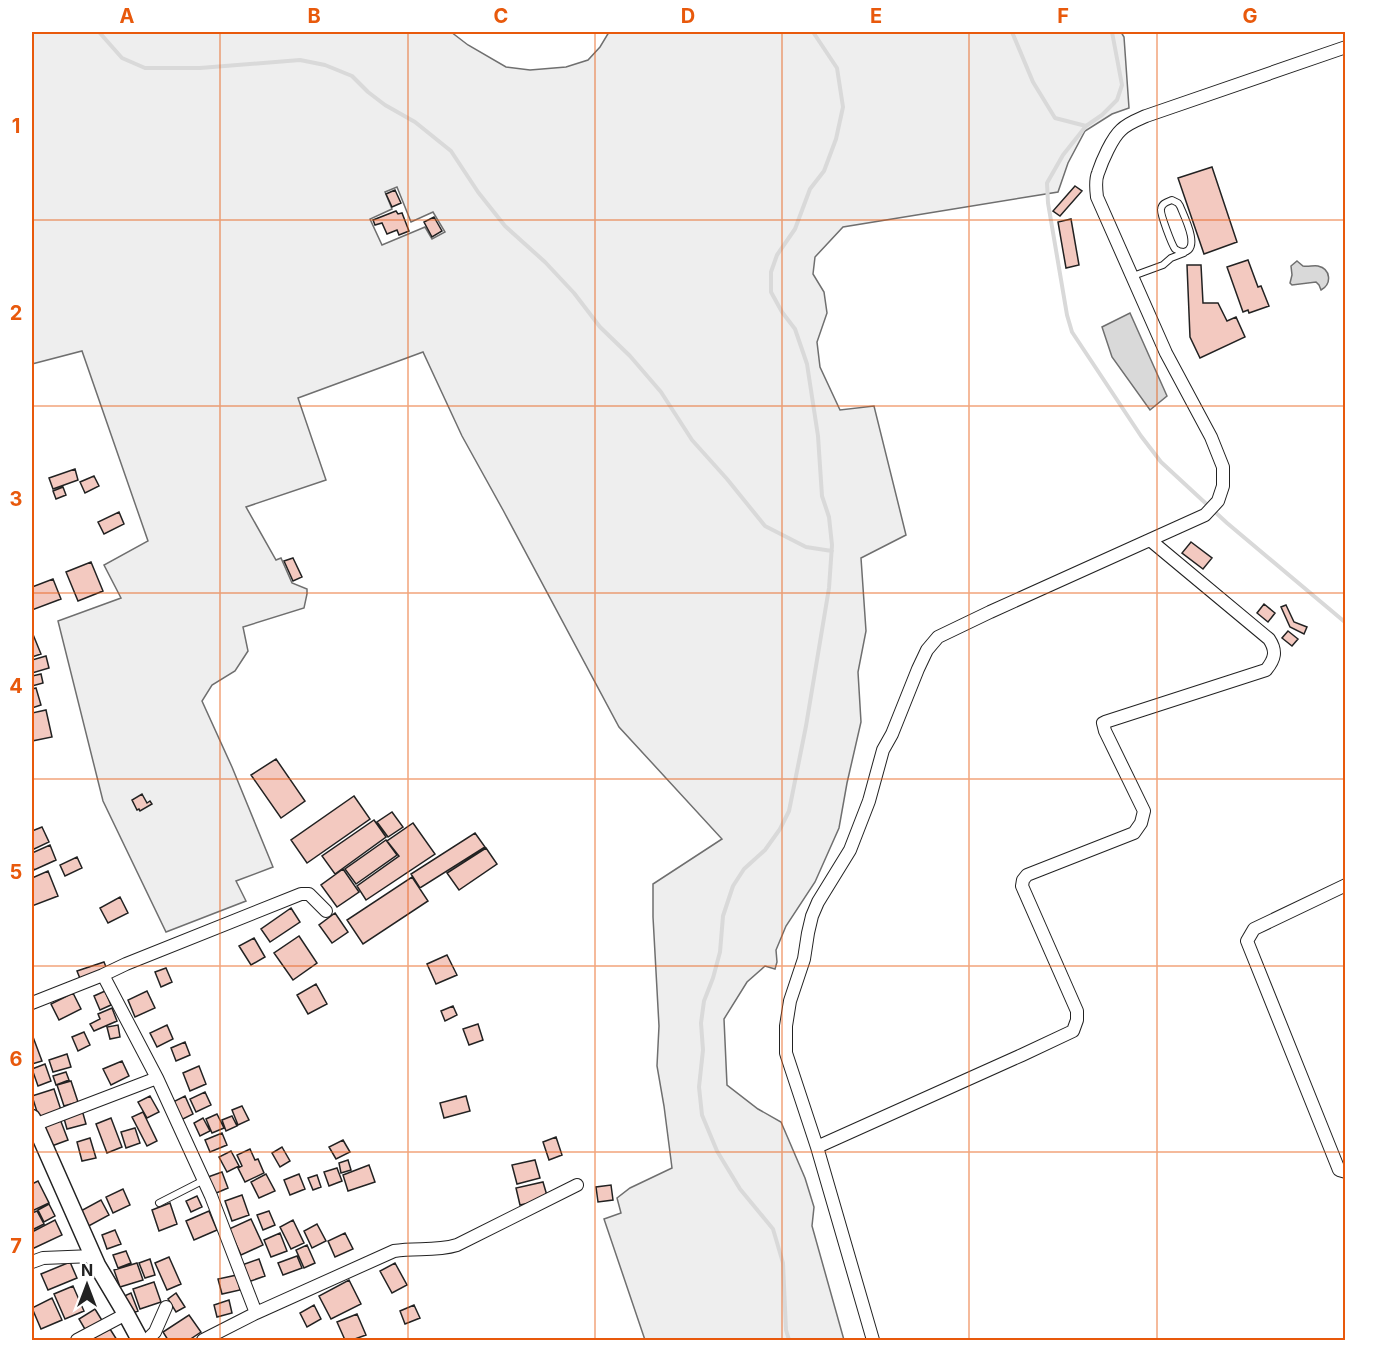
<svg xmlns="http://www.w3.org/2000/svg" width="1377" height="1372" font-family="Inter,sans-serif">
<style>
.green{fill:#eee;stroke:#6f6f6f;stroke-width:1.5;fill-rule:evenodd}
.water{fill:#d9d9d9;stroke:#6f6f6f;stroke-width:1.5}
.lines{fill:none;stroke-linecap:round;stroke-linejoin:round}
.stream{stroke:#d9d9d9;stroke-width:4}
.building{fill:#f3c9c0;stroke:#222;stroke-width:1.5}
.lane-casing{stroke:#222;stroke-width:8}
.street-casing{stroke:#222;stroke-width:14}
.secondary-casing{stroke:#222;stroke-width:19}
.lane{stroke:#fff;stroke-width:6}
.street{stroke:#fff;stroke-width:12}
.secondary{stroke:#fff;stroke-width:16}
.grid{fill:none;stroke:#e8590c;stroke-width:1.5;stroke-opacity:0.55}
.neatline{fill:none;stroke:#e8590c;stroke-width:2}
.grid-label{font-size:20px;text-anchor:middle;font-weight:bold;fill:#e8590c}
</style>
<rect width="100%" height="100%" fill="#fff"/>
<path class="green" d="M32,32H451L468,45L506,67L530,70L566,67L588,60L600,47L609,32H1121L1124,37L1129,108L1112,114L1085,131L1068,163L1058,192L843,227L815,257L813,274L824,292L827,313L817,342L820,367L840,410L874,406L906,535L861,558L866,631L858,672L861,722L847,783L839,828L815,882L786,926L776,950L777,962L775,969L765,966L747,982L724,1019L727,1085L758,1109L781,1122L805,1178L814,1207L812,1226L844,1340H645L604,1219L621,1213L617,1198L630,1188L672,1168L664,1106L657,1066L659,1026L653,917V884L722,839L619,727L503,510L462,436L423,352L298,398L326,480L246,507L276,560L281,558L292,583L307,589V594L304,608L243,627L248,651L235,671L212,685L202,701L232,767L273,867L236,881L246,901L166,932L103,801L58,621L121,598L104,565L148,541L82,351L32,364ZM397,187L411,222L433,212L445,232L432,239L425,227L382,245L370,219L392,209L385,192Z"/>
<path class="water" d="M1297,261L1303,266C1308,267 1314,265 1318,266C1331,269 1332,284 1321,290L1319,285L1316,282L1292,285L1290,283L1292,275L1291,266Z
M1130,313L1167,396L1150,410L1112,357L1102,327Z"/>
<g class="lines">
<path class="stream" d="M99,32L122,58L145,68H200L300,60L325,65L352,76L368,92L385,105L415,122L451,151L478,192L505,226L545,262L574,293L600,327L630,356L661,392L692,440L727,479L765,526L806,547L832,551
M1012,32L1033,82L1055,118L1086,126
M1112,32L1122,85L1117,100L1102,115L1086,126L1063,155L1047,183L1048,203L1067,315L1072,332L1141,436L1161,462L1227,523L1346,623
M789,1340L786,1330L783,1263L773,1229L740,1189L717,1151L702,1115L699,1087L703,1050L701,1023L704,1001L713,978L720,952L723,916L733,886L744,869L765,850L780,829L789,811L806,726L829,588L832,545L829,517L822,496L818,436L807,364L795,329L782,312L771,292V272L777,255L795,229L810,189L824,171L836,139L843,107L837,68L813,32"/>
</g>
<path class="building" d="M1212,167L1237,242L1204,254L1178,178Z
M1075,186L1082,191L1060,216L1053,211Z
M395,190L401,203L392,207L386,194Z
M396,211L398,214L402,213L409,231L399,235L397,230L387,234L382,223L375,225L373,220Z
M434,217L442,231L432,237L424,222Z
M1071,219L1079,265L1066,268L1058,222Z
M1248,260L1258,287L1261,286L1269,306L1249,313L1248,310L1243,312L1227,267Z
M1187,265H1201L1203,303H1218L1227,321L1236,317L1245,337L1200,358L1190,337Z
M75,469L78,480L53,489L49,478Z
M94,476L99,486L85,493L80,482Z
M63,487L66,495L56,499L53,491Z
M119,512L124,524L104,534L98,522Z
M1191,542L1212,558L1203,569L1182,553Z
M293,558L302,577L293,581L284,561Z
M91,562L103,591L78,601L66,572Z
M53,579L61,599L32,610V587Z
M1264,604L1275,613L1268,622L1257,613Z
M1286,605L1294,622L1307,627L1304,634L1290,627L1281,607Z
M1288,631L1298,639L1292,646L1282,638Z
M32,632L41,654L32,657Z
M46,656L49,668L32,673V660Z
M41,674L43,683L32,686V676Z
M36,688L41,705L32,708V689Z
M46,710L52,737L32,741V713Z
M276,759L305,801L281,818L251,775Z
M142,794L147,803L150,801L152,804L140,811L139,809L137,810L132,800Z
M354,796L370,819L307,863L291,840Z
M392,812L403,827L388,837L377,822Z
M374,820L386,837L335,874L322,856Z
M413,823L435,854L366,900L357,886L399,856L387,841Z
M42,827L49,842L32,850V831Z
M475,833L485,847L420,888L411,874Z
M386,840L397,855L356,884L345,869Z
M50,845L56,860L34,870L32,864V853Z
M486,848L497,864L459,890L447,873Z
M77,857L82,868L65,876L60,865Z
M343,869L359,892L337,907L321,885Z
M48,871L58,896L32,906V878Z
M412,877L428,901L363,944L347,920Z
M120,897L128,913L108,923L100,908Z
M291,908L300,922L270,942L261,929Z
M335,913L348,932L332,943L319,925Z
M299,936L317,963L293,980L274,953Z
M254,938L265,957L251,965L239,946Z
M447,955L457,975L436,984L427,964Z
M104,962L108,972L81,981L77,971Z
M166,968L172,982L161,987L155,972Z
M316,984L327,1004L308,1014L297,995Z
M105,991L111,1005L100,1010L94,996Z
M147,991L155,1008L135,1017L128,1000Z
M73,993L81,1009L59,1020L51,1004Z
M453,1006L457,1015L445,1021L441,1011Z
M112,1008L117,1021L94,1031L90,1024L100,1019L98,1014Z
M478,1024L483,1040L469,1045L463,1029Z
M118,1025L120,1037L110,1039L107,1027Z
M167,1025L173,1039L157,1047L150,1033Z
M84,1032L90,1045L78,1051L72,1037Z
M32,1037H33L42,1061L32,1064Z
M185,1042L190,1055L176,1061L171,1048Z
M67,1054L71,1067L53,1072L49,1060Z
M122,1061L129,1076L111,1085L103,1069Z
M45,1064L51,1081L38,1086L32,1069Z
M199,1066L206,1084L190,1091L183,1073Z
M66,1072L69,1080L56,1085L53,1076Z
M71,1081L78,1102L64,1106L57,1085Z
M54,1089L61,1110L39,1118L32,1096Z
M205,1092L211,1105L196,1112L190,1099Z
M150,1096L159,1112L147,1118L138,1102Z
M185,1096L193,1114L181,1120L173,1102Z
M466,1096L470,1111L444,1118L440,1103Z
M242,1106L249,1120L238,1125L232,1110Z
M82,1110L86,1124L67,1129L63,1115Z
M143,1112L157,1141L147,1146L132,1117Z
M217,1114L224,1128L212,1133L206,1119Z
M232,1116L237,1126L226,1131L222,1120Z
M111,1118L122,1147L107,1153L96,1124Z
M203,1118L210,1131L200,1136L194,1123Z
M60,1119L68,1140L49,1147L42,1126Z
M135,1128L140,1143L126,1148L121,1132Z
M222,1133L227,1145L210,1152L205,1140Z
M556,1137L562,1155L549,1160L543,1142Z
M90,1138L96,1158L82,1161L77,1142Z
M343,1140L350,1152L336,1159L329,1147Z
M282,1147L290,1161L280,1167L272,1153Z
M250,1149L255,1160L258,1159L264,1173L245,1182L238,1168L242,1166L237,1155Z
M231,1151L239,1166L227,1172L219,1157Z
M348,1160L351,1170L341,1173L339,1163Z
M535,1160L540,1178L517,1184L512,1165Z
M369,1165L375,1182L348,1191L343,1175Z
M337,1168L342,1181L329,1186L324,1172Z
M222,1172L228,1188L214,1194L208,1177Z
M266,1174L275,1191L259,1198L251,1182Z
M299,1174L305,1189L290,1195L284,1180Z
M317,1175L321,1187L313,1190L308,1178Z
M38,1181L49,1203L32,1211V1184Z
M543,1182L548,1199L520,1205L516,1188Z
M611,1185L613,1200L598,1202L596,1187Z
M123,1189L130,1205L113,1213L106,1197Z
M242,1195L249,1215L232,1221L225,1201Z
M197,1196L202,1207L191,1212L186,1201Z
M101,1200L109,1215L85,1228L77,1213Z
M170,1203L177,1224L159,1231L152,1210Z
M49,1204L55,1216L44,1222L38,1210Z
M37,1211L44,1224L32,1230V1213Z
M209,1211L217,1230L194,1240L186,1221Z
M269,1211L275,1225L263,1230L257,1215Z
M251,1219L263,1245L241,1255L229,1229Z
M55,1220L62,1235L32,1249V1232Z
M293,1220L304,1243L291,1249L280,1227Z
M317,1224L326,1241L312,1248L304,1231Z
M115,1230L121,1244L107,1249L102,1235Z
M280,1233L287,1251L271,1257L264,1240Z
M345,1233L353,1249L335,1257L328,1241Z
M307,1245L315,1263L304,1268L296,1250Z
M126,1251L131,1263L118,1268L113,1255Z
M297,1256L302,1268L283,1275L278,1263Z
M169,1257L181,1284L167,1290L155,1263Z
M150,1259L155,1275L145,1278L139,1263Z
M259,1259L265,1276L248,1282L242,1265Z
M70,1262L77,1278L48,1290L41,1274Z
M137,1263L143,1280L120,1287L114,1270Z
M395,1263L407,1285L392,1293L380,1271Z
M237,1275L240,1290L222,1294L218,1279Z
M349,1280L361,1304L331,1319L319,1296Z
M154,1282L161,1302L140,1309L133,1289Z
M73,1286L84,1311L65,1319L54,1294Z
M131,1293L138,1311L130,1314L122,1297Z
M176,1293L185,1307L176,1312L168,1299Z
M52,1298L62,1320L41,1329L32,1308Z
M229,1300L232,1313L217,1317L214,1305Z
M314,1305L321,1319L307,1327L300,1313Z
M414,1305L420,1318L405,1324L400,1311Z
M95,1309L103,1322L86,1331L79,1319Z
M357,1314L366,1335L352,1340H345L337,1322Z
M189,1315L201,1332L189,1340H168L163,1332Z
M110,1329L117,1340H89Z"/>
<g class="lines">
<defs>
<path id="lane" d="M1172,200L1178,203L1180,206C1184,216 1201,249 1184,252C1181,252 1178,251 1175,249C1172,245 1160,214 1161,209C1162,203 1167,202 1172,200Z
M1133,276L1163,265L1171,258L1184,253
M159,1203L204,1180"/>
<path id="street" d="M1346,885L1254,929L1247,941L1339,1170L1346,1172
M103,975L126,964L301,894H309L326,911
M32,1003L103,975L157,1078L211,1196L256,1313
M34,1125L157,1078
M817,1147L1022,1055L1073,1031L1077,1020V1011L1022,886L1023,880L1027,875L1134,833L1141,823L1144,811L1105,731L1103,723L1105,722L1266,670C1275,659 1277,651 1269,639L1150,540
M32,1262L43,1258L93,1256
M77,1340L126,1314
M147,1340L155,1332L166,1307
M203,1340L256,1313L394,1251C416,1247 434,1252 457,1245L577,1185
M873,1340L817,1147L786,1053V1026L790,1001L804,959L808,933L812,916L818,902L850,850L869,801L883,750L892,734L918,669L927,650L938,637L990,612L1205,515L1218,501L1223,486V467L1211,437L1166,353L1097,197C1096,189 1095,180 1098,173C1102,161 1112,138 1121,130C1128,123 1137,120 1146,116L1346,47"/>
<path id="secondary" d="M32,1118L97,1265L126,1314L140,1340"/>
</defs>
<use href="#lane" class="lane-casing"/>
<use href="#street" class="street-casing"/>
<use href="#secondary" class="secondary-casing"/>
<use href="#lane" class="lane"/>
<use href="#street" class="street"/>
<use href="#secondary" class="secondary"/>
</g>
<path class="grid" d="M220,32V1340M408,32V1340M595,32V1340M782,32V1340M969,32V1340M1157,32V1340M32,220H1346M32,406H1346M32,593H1346M32,779H1346M32,966H1346M32,1152H1346"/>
<rect width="1377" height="1372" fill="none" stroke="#ffffff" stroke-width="66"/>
<g transform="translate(87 1285)" stroke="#ffffff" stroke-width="4.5" paint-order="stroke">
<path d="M0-4.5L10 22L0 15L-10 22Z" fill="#222222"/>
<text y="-9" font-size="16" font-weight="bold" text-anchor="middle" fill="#222222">N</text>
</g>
<rect x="33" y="33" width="1311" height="1306" class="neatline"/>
<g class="grid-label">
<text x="127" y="23">A</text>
<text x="314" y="23">B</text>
<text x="501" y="23">C</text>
<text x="688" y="23">D</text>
<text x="876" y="23">E</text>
<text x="1063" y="23">F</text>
<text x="1250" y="23">G</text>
<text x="16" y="133">1</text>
<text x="16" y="320">2</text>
<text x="16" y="506">3</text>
<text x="16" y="693">4</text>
<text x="16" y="879">5</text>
<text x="16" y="1066">6</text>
<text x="16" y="1253">7</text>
</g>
</svg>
